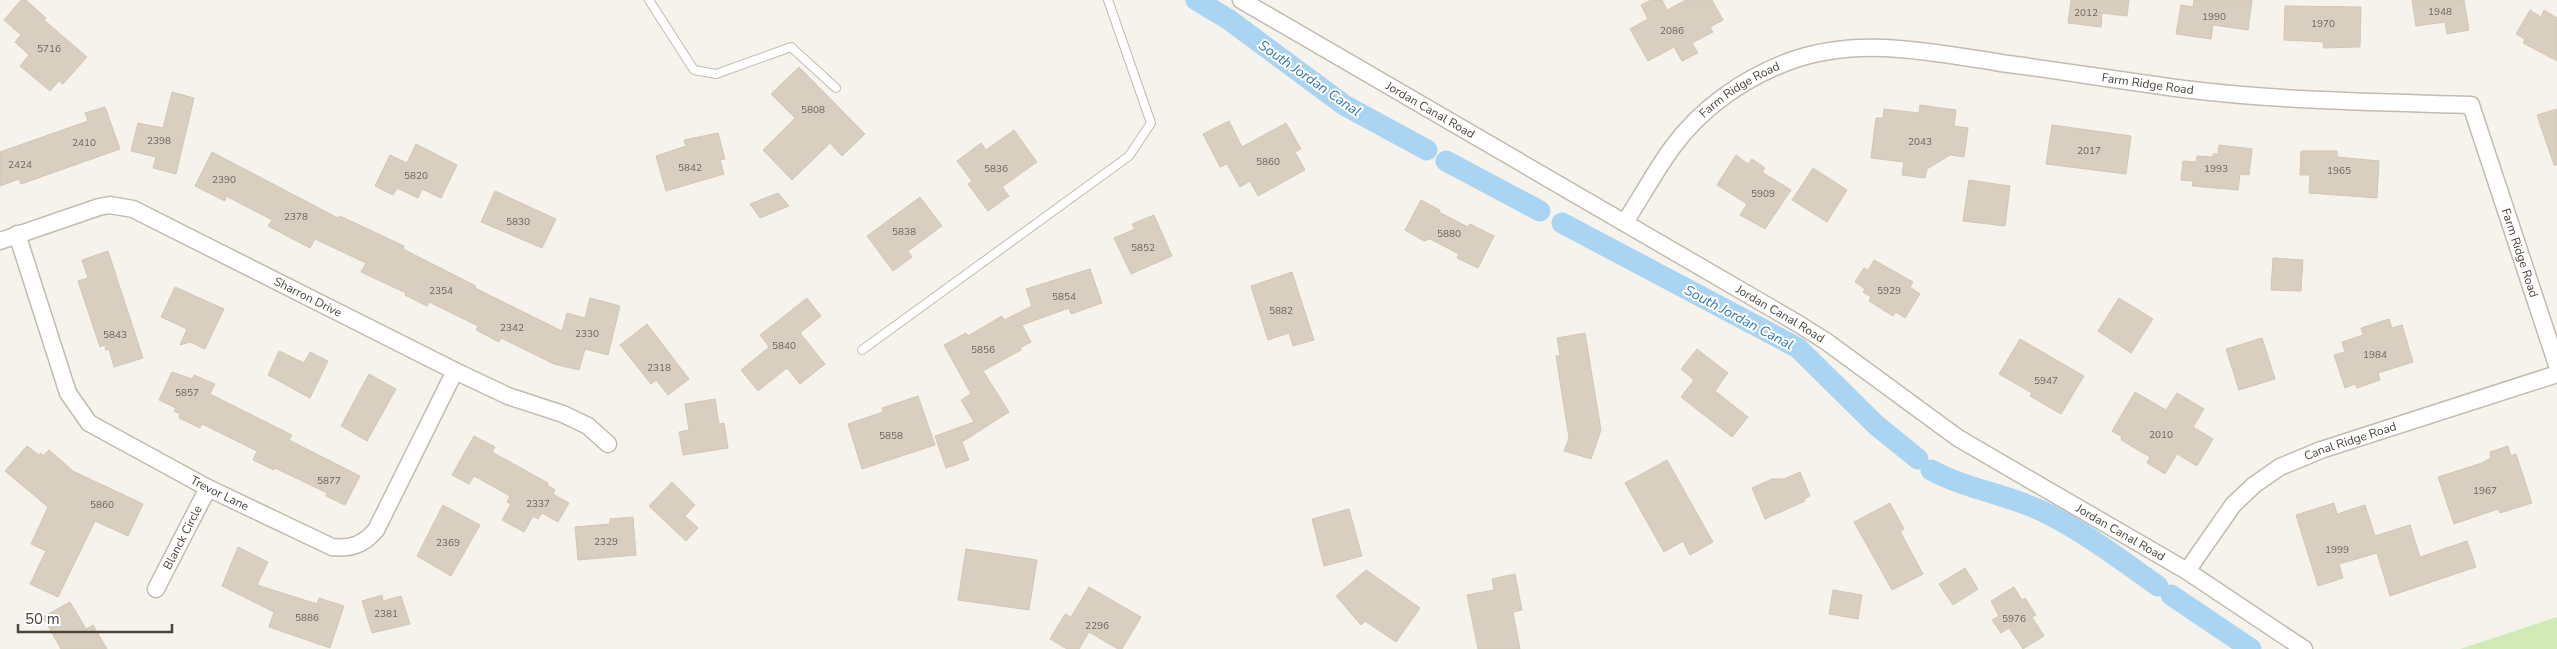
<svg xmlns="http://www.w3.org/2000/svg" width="2557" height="649" font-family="'Nunito Sans',sans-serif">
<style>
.green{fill:#d2eab5}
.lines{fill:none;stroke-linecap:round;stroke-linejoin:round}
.canal{stroke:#a9d4f2;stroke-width:21}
.building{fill:#d8cfc1;stroke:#d3c7b4}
.lane-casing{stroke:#c2bbae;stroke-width:10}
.street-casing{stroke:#c2bbae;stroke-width:19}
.lane{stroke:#fff;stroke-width:8}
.street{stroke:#fff;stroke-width:16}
.labels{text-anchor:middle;stroke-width:4;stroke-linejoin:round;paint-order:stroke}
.number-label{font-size:10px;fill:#6e675b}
.street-label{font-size:12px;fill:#4b4439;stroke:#fff}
.water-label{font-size:14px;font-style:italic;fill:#2e7ab2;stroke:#fff}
</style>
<rect width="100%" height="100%" fill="#f6f3ec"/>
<path class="green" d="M2557,617V649H2460Z"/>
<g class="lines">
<path class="canal" d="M1196,0L1228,19L1344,105L1427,150
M1446,161L1540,211
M1562,223L1798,348L1876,425L1918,459
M1931,470C1966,489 2006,494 2042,511C2083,531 2120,559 2158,586
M2171,595L2251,649"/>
</g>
<path class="building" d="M21,0H26L46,18L44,20L87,57L63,84L59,81L50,91L20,66L29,55L15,42L21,35L4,20Z
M1651,0H1662L1667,10L1686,0H1712L1723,20L1710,27L1713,32L1692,43L1698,53L1682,61L1674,47L1648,61L1630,29L1648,19L1641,5Z
M2071,0H2129L2127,16L2102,13L2101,27L2068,23Z
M2194,0H2252L2248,30L2213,25L2211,39L2176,34L2181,5L2193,7Z
M2412,0H2464L2469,30L2447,34L2445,22L2416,26Z
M2285,6L2361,7L2360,47L2323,48L2324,42L2284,40Z
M2530,10L2541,17L2544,10L2557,18V61L2523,43L2525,39L2516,34Z
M799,67L865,134L842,156L830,143L792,180L763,150L795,118L771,94Z
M172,92L194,98L176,174L153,168L156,157L131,151L138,123L163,128Z
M1920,105L1956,110L1954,126L1968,128L1964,157L1950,155L1927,169L1925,178L1902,175L1904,162L1871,158L1876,118H1883L1884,109L1919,113Z
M105,107L120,149L21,184L19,179L0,186V152L88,121L85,113Z
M2557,109V165H2554L2537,115Z
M1229,121L1242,147L1286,123L1301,149L1295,152L1305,170L1258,196L1250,181L1240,187L1227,164L1220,167L1203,134Z
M2052,125L2131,136L2126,174L2046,164Z
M1014,130L1037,162L1002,187L1009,196L988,211L968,184L972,181L957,161L981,143L986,150Z
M718,133L725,159L720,160L724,174L666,191L656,156L686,146L684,140Z
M416,144L457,165L441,198L422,189L418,198L397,188L393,195L375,186L390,155L407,163Z
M2219,145L2252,149L2249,175L2240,174L2238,190L2192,186L2193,181L2181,180L2183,161L2196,162L2197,156L2213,157V154H2218Z
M2301,151H2337V157L2379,161L2377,198L2309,193L2310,175H2300Z
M212,152L338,218L340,216L404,246L403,249L476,286L475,288L562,331L567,313L585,318L590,298L620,306L608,355L585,349L579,370L554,364L501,338L499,342L476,330L478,326L429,302L427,306L405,295L406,293L361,272L366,263L315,239L310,248L268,226L272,220L226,196L225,201L195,186Z
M1736,155L1748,164L1752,159L1765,168L1762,172L1791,190L1765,229L1740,215L1747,204L1717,185Z
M1813,168L1847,190L1827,222L1792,200Z
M1969,180L2010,186L2005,226L1963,221Z
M495,191L556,219L542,248L481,222Z
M778,193L789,206L760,218L750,204Z
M920,197L942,226L908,251L912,257L893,271L867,236Z
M1421,200L1440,210L1439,212L1468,227L1470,224L1494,236L1478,268L1457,258L1459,254L1430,239L1424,241L1405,230Z
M1154,215L1172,256L1131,274L1114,238L1135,229L1132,224Z
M108,251L143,358L114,367L109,349L106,350L105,345L100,347L78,281L88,278L82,260Z
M2273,258L2303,260L2301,291L2271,290Z
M1874,260L1913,282L1910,287L1920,294L1905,318L1896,312L1893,316L1869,301L1871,297L1863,292L1865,289L1855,282L1864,268L1868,270Z
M1090,269L1102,303L1071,314L1069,308L1022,325L1031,342L1020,348L1021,350L983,371L1009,412L962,442L969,460L946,468L935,436L974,422L961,400L971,394L944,345L966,333L968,336L1002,316L1004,320L1032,306L1026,289Z
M1292,272L1314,340L1293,346L1289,333L1268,340L1251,286Z
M175,287L224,309L205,349L190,342L180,345L187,329L161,317Z
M807,298L821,316L800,333L825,364L800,384L787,368L758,391L741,370L769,347L760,335Z
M2119,298L2153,319L2131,353L2098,331Z
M2389,319L2392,328L2402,325L2413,362L2378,373L2380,380L2357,388L2355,384L2345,388L2334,355L2345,352L2342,342L2363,335L2361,328Z
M647,324L689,379L668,395L656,380L651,384L620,345Z
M1585,333L1601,430L1591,459L1564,451L1569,438L1556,356H1560L1557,338Z
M2262,338L2275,379L2239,390L2226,349Z
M2020,339L2084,376L2061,414L2030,396L2032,393L1999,374Z
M1697,349L1728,373L1715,391L1748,417L1732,437L1681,397L1694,380L1681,369Z
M279,351L304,363L310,352L328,361L310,398L268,375Z
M172,372L192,379L194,375L215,384L210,394L292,435L289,440L360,476L345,505L326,496L327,493L275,468L274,470L253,460L257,451L202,424L200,428L179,418L180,414L174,411L176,408L159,400Z
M369,374L396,389L367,441L341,426Z
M2135,392L2166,410L2177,393L2204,409L2193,427L2213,439L2197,466L2177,454L2165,474L2147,463L2150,457L2121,440L2122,437L2112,431Z
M918,396L935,445L862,469L848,424L883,412L882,408Z
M715,399L719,424L724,423L728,448L683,455L679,432L689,430L685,404Z
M474,436L495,447L492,452L548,483L547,485L555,490L553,494L569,503L558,522L542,513L538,519L533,516L524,532L502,520L511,504L507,502L510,496L474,476L469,484L452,475Z
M27,446L39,455L41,453L43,456L49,450L73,471L143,504L128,536L95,521L58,597L30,584L46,551L31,544L48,507L5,471Z
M2508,446L2511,456L2516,454L2532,503L2500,513L2498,509L2454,524L2438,477L2482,463L2491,458L2490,452Z
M1667,460L1713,542L1690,555L1683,541L1664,552L1625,483Z
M1800,472L1810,496L1804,499L1805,501L1765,519L1752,488L1772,479H1784Z
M672,482L695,505L685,516L698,528L686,541L649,506Z
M1890,503L1904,529L1900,531L1923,574L1892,590L1854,522Z
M2334,503L2337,514L2365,505L2375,536L2410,525L2420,557L2467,541L2476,567L2390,596L2377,553L2339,564L2343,578L2318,586L2296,515Z
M443,505L480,525L451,576L417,556Z
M1349,509L1362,556L1324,566L1312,519Z
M633,517L636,555L578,560L575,527L610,524V519Z
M238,547L268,562L257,585L317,604L319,598L344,606L330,648L269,627L274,612L222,586Z
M966,549L1037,560L1029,610L958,600Z
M1965,568L1978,589L1953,605L1939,584Z
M1366,570L1420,608L1396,642L1365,621L1361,625L1336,596Z
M1515,574L1522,610L1513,612L1520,649H1478L1467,595L1494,590L1492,579Z
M1089,587L1141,617L1122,649H1118L1089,632L1079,649H1067L1050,639L1065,614L1071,617Z
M2014,587L2022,600L2025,598L2036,615L2032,617L2044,636L2023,649L2009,628L2001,633L1992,620L1999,616L1991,601Z
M1833,590L1862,595L1858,619L1829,614Z
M382,595L383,601L401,596L410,624L372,633L362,601Z
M70,602L86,629L93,625L107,649H61L43,617Z"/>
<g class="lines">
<defs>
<path id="lane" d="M649,0L694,70L716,74L791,47L836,88
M862,350L1129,156L1151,123L1108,0"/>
<g id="street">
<path id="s1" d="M1241,0L1797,323L1827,342L1958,438L2187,571L2304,649"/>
<path id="s2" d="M1625,222C1641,198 1655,171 1672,148C1701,108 1744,78 1790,61C1859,36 1931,52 2001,63C2062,71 2123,81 2184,89C2279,101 2376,102 2471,105L2557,365"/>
<path id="s3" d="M17,234L68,393L89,423L208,488L332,547C351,549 363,545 376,530L455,371"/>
<path id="s4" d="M0,241L99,207L110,205L133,209L455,371L508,396L563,414L588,426L608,444"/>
<path id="s5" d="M2187,571L2233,505L2254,485L2280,467L2321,450L2557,374"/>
<path id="s6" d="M156,589L208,488"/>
</g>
</defs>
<use href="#lane" class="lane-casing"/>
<use href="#street" class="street-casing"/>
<use href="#lane" class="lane"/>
<use href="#street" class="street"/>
</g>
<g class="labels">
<g class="number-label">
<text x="2440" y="15">1948</text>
<text x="2086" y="16">2012</text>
<text x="2214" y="20">1990</text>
<text x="2323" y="27">1970</text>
<text x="1672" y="34">2086</text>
<text x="49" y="52">5716</text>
<text x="813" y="113">5808</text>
<text x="159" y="144">2398</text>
<text x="1920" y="145">2043</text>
<text x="84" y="146">2410</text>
<text x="2089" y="154">2017</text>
<text x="1268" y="165">5860</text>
<text x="20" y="168">2424</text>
<text x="690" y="171">5842</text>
<text x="996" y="172">5836</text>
<text x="2216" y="172">1993</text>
<text x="2339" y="174">1965</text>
<text x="416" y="179">5820</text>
<text x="224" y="183">2390</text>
<text x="1763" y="197">5909</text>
<text x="296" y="220">2378</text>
<text x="518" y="225">5830</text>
<text x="904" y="235">5838</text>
<text x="1449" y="237">5880</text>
<text x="1143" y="251">5852</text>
<text x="441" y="294">2354</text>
<text x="1889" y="294">5929</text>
<text x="1064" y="300">5854</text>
<text x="1281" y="314">5882</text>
<text x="512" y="331">2342</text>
<text x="587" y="337">2330</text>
<text x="115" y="338">5843</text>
<text x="784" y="349">5840</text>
<text x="983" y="353">5856</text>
<text x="2375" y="358">1984</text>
<text x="659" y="371">2318</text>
<text x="2046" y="384">5947</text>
<text x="187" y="396">5857</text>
<text x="2161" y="438">2010</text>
<text x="891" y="439">5858</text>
<text x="329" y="484">5877</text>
<text x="2485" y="494">1967</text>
<text x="538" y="507">2337</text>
<text x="102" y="508">5860</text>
<text x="606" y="545">2329</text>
<text x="448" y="546">2369</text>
<text x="2337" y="553">1999</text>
<text x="386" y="617">2381</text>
<text x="307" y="621">5886</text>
<text x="2014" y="622">5976</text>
<text x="1097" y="629">2296</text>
</g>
<g class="street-label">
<text dy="4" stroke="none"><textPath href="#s2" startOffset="598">Farm Ridge Road</textPath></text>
<text dy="4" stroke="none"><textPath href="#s2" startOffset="178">Farm Ridge Road</textPath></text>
<text dy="4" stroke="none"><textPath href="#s1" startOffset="219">Jordan Canal Road</textPath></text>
<text dy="4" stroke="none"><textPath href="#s2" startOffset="1078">Farm Ridge Road</textPath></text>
<text dy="4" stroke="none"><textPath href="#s4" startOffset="335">Sharron Drive</textPath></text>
<text dy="4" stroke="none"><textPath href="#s1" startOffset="624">Jordan Canal Road</textPath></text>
<text dy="4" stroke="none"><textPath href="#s5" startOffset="216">Canal Ridge Road</textPath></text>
<text dy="4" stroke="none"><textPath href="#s3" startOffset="352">Trevor Lane</textPath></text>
<text dy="4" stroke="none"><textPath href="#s1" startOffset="1029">Jordan Canal Road</textPath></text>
<text dy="4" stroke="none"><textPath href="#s6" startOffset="58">Blanck Circle</textPath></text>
</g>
<g class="water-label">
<text transform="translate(1310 78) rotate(35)" y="5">South Jordan Canal</text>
<text transform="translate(1739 317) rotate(28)" y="5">South Jordan Canal</text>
</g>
</g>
<path d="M18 624v8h154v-8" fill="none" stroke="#4b4439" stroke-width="2.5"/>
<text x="25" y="624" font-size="15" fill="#4b4439" stroke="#ffffff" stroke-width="4" paint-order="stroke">50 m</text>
</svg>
